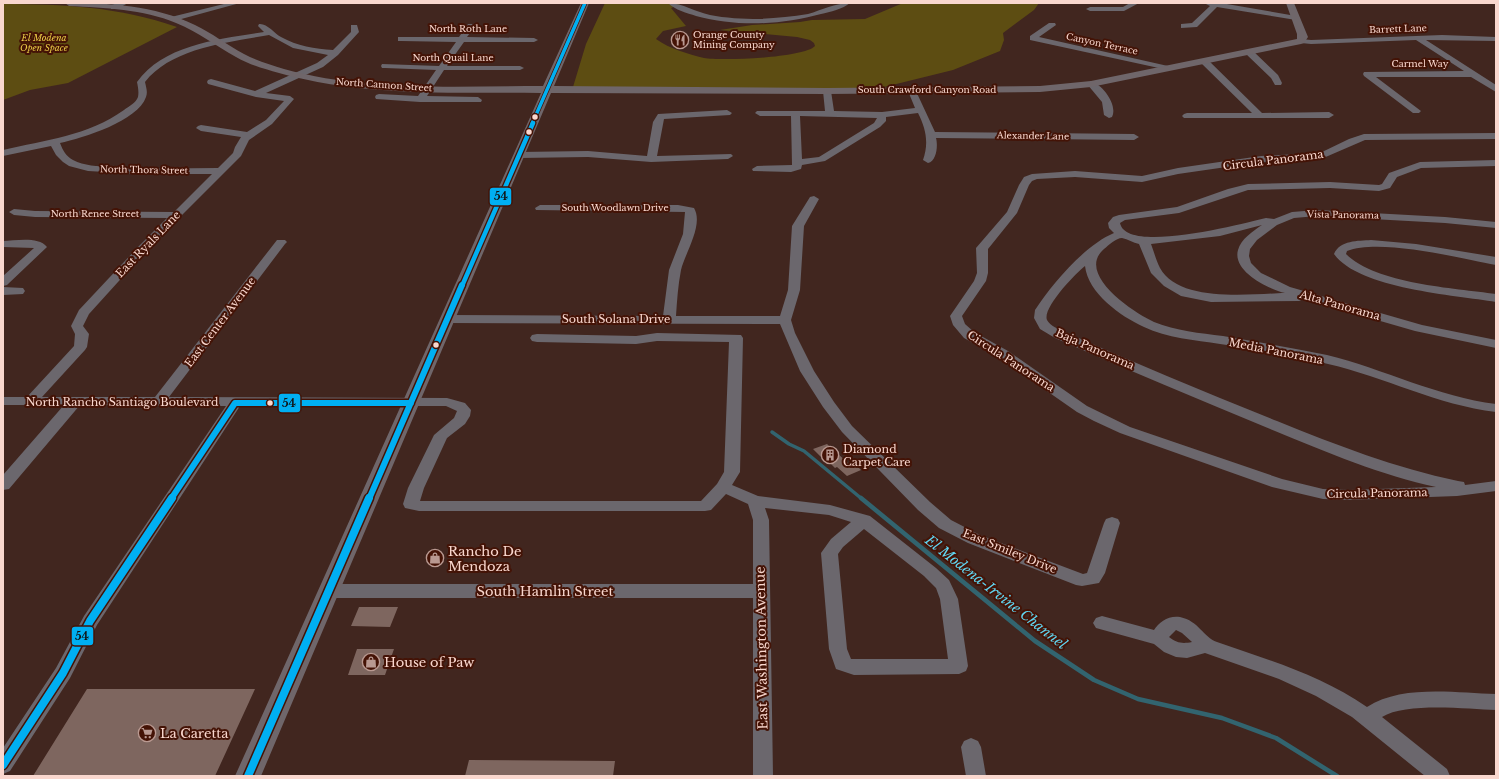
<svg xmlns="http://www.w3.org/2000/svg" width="1499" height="779" font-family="'Libre Baskerville',serif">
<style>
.green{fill:#5d4d12}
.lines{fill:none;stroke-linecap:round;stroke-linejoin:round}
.stream-far1{stroke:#32646f;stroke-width:3.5}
.stream{stroke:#32646f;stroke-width:4.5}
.building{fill:#7e665f}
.minor{fill:#6b676d;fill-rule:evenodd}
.major{fill:#6f666a;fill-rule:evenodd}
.bus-1-far3-casing{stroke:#441306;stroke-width:5}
.bus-1-far2-casing{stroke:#441306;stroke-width:7}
.bus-1-far1-casing{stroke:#441306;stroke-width:9}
.bus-1-casing{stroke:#441306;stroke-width:11}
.bus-1-far3{stroke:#00aff2;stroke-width:3.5}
.bus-1-far2{stroke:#00aff2;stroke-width:4.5}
.bus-1-far1{stroke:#00aff2;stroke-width:6}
.bus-1{stroke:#00aff2;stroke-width:8}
.bus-dot{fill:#f9d7ce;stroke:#441306;stroke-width:1.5}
.labels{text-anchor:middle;stroke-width:4;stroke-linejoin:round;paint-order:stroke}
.far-street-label{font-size:9px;fill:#f9d7ce;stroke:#441306}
.far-poi-label{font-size:9px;fill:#f9d7ce;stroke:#441306;text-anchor:start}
.far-park-label{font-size:9px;font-style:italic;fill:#eacc47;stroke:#441306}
.street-label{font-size:11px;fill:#f9d7ce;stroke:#441306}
.poi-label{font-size:11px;fill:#f9d7ce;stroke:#441306;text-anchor:start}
.near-poi-label{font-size:13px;fill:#f9d7ce;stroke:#441306;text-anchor:start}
.near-street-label{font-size:13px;fill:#f9d7ce;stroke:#441306}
.near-water-label{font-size:14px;font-style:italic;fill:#60d6f2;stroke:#441306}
.line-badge{stroke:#441306;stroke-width:1.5}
.pale-badge-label{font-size:11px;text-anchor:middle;font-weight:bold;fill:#111}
</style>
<rect width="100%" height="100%" fill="#41261f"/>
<path class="green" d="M605,3H683L671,8L686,26L663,31L656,39C670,49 688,54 704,58C722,61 804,58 815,46L814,43L810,40L797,37L720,30L752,25L800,22L812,20L865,19L903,3H1039L1034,10L1003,33L1004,40L1000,51L953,70L876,89L573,87L586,44Z
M3,4C63,4 120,7 177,27L68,83L30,90L3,100Z"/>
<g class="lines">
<path class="stream-far1" d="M772,432L789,444L804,451L862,499"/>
<path class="stream" d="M861,498L1035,641L1094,680L1138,699L1222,718L1276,738L1337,776"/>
</g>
<path class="building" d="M827,444L849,464L853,462L861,470L847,476L837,467L835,468L828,461L826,462L813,449Z
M359,607H398L390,627L351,626Z
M357,649H394L385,675H348Z
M87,689H255L215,776H33Z
M469,760L615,761L613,776H465Z"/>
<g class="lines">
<path class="minor" d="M118,3H128L117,9H111V5Z
M228,3H240L174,21L170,19L171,17Z
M668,3C683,3 695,12 710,15C725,18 743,19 759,19C775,18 792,17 808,14C822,10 835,3 850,3C843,9 830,12 821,14C781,25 737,27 696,16C687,13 675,10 668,3Z
M1130,3H1139L1124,11H1090L1086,9L1090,7H1123Z
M1204,3H1221L1296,16L1300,18L1296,20L1217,7L1197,27L1181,28V24L1192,23L1210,6Z
M1049,23H1055L1056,25L1039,37L1168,66L1172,68L1168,70L1030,40V36Z
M259,24C267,23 274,33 281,37C297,46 315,49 333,50L351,32V25H357L359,32L338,55L323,67L266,93L290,96L294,99L272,124L249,140L241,156L147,250L89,314L83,326L89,334L87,347L85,350L42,397H155L277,240H285L287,242L285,244L169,397L447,398L465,403L471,410L470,416L465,424L447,438L424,488L420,501H701L717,484L724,472L729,342L657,341L636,344L537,342L532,341L530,338L532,335L537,334L636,336L657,333L741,335L743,338L740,472L732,485L758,496L830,505L870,516L936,568L949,580L958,599L968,666L966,671L959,674L854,675L836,669L829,649L821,553L831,539L851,522L829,515L765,508L769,520L773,776H753V598H329L323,596L320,591L323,586L329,584H753V520L748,504L726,494L711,510L705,511H419L405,508L403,504L408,488L434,435L454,418L457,411L446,406H240L97,625L70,678L10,771L3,774V748L56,668L84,616L226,406L80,405L9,489L3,490V475L64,405H3V397H27L74,346L75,334L71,326L79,310L139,246L167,218L35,217L14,215L9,212L14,209L35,211L174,212L212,174H140L88,171L69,166L63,162L56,155L51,146L3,156V150C45,140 88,136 124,110C129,106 136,103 138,97C139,92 138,87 137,82C164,44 221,39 264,32L258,26ZM269,35L293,48L328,55L317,63L255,91L211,79L208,80L207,82L208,84L256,97L284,101L266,120L247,132L201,125L198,126L196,128L201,131L241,137L235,147L233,153L218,168C182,168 146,169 110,167C98,166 84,166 73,160C66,156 63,151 60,143C83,138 138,121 146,97C148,92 146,87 145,82C171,48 229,42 269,35ZM864,529L924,576L936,588L940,599L948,659H851L847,649L838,554L843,547Z
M468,24H474L475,26L467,37L534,38L538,40L534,42H464L447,66H520L524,68L520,70H444L427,96L478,97L482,100L481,102H420L376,99L375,97L376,95L379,94L418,96L436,70L385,68H382L381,66L382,64L439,66L456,42L401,41H398V37H459Z
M1442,35L1496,37V41L1426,40L1496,85V92L1471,77H1376L1421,111L1419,113H1413L1364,76L1363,74L1364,72L1464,71L1416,40L1311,44L1301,43L1297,41L1301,39L1311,40Z
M1246,50H1252L1278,75L1282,83L1281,85H1275L1271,78L1246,54Z
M1201,59H1207L1262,113L1329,112L1334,115L1329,118H1184L1182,116L1184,114L1187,113H1252L1201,63Z
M1091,81C1103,85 1118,105 1112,117L1109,118L1104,115L1102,102L1087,84Z
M827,88L831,91L834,111L882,112L915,108L908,91L909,89H915L935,132L1134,134L1139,137L1134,140L936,138C938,145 937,161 928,163L923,160C929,143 926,129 918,113L886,117V121L880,127L825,161L802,165L801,169L791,172L753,171L752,169L757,166L792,165L791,116H760L755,113L757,111H825L823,91ZM800,116L877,118L874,123L819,157L802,159Z
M727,110L732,113L730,115L664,119L657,156L731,154L733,156L728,159L651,162L588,157L519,158L514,155L519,152L588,151L647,156L653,122L658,114Z
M1496,133V139L1365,140L1321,159L1261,162L1178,174L1142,182L1075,177L1037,179L1032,181L1029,185L1017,213L988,249V273L986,281L962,316L965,324L974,332L1008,351L1087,406L1130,427L1282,479L1323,489L1348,490L1436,487C1383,476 1326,452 1275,431C1202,401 1128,370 1055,338L1040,329L1034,318L1035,310C1052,284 1085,245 1114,233L1109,228L1108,223L1113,217L1119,215L1177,207L1228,189L1248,184L1330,182L1379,185L1382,184L1389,173L1420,162L1496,160V166L1421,168L1397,177L1390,188L1379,191L1330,188L1248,190L1179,213L1125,220L1120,223C1126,255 1244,223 1266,218L1274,219L1292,212L1317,210L1445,217L1496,222V228L1445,223L1317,216L1294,218L1277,225L1257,240L1250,249L1249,256L1251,263L1261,273L1290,287L1422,325L1496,340V348L1415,331L1304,299L1299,301L1211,302L1181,296L1164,286L1151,273L1139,244C1133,243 1128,239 1122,238C1116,238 1109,245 1104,249C1075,274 1134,313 1154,322C1176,331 1200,333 1223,336C1258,342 1293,348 1327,355C1384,369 1438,397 1496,404V412C1437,405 1385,377 1328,364C1292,355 1256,349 1220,344C1195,340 1167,338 1144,327C1120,316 1088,293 1085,266C1076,273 1042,308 1047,320C1050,326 1059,329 1065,332C1135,363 1206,393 1277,421C1336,445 1396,468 1458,481L1464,482L1465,485L1496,481V491L1457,496L1348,500L1323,499L1272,487L1120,433L1094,421L1077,412L998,357L964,338L953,325L950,316L974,281L977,273L976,248L1007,212L1019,185L1024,177L1032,174L1075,171L1142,176L1178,168L1261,156L1320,153L1349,139L1364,134ZM1262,225C1253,231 1241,239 1238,250C1232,271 1268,289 1285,293C1250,294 1179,303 1160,268C1156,260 1154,252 1151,244L1220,236Z
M814,196L819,199L804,226L800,290L791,320L795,333L814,371L834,402L852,426L930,502L951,520L980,535L1083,574L1087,573L1104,523L1106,519L1112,517L1118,519L1120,523L1105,573L1099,583L1082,586L1076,585L968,543L939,528L918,510L842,432L823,407L800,371L780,324L447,323L442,322L441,319L442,316L447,315L663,316L669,270L683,234L685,212L536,210L535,208L540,205H678L694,208C704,225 685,253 681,270C678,285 677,301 676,316H780L788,290L792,226L810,197Z
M1371,240L1416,244L1496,257V265C1459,258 1380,238 1347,251L1346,254C1376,284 1454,288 1496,294V302C1455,295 1359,289 1334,254C1340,240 1358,241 1371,240Z
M3,241C15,241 38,236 47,247L7,285L3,286V276L34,248L3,247Z
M3,287L23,288L25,291L23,294L3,295Z
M1102,616L1154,630C1159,622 1169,615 1180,617C1199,621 1203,637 1217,642C1269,660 1321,675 1367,707C1402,684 1456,693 1496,694V710C1467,709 1406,702 1382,717L1447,769L1450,776H1425L1352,717L1316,696L1279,679L1205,653L1187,658L1176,657L1164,652L1154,644L1096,628L1093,623L1096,618ZM1176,630L1182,633L1192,642C1182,644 1177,643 1169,637Z
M971,738L978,741L981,747L986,776H966L961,747L964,741Z"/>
<path class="major" d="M65,3C109,3 154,5 195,25C212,33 227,45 244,54C257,61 271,65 284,69C367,92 458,86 543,86L581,3H589L554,86L827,88L1040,86L1091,81L1297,39V34L1286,3H1294L1308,37L1304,43L1301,44L1091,87L1040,92L827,94L551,93L261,776H235L541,93C453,92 364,97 279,73C264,69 250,65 236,57C216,46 198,32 176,23C143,9 105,8 69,6Z"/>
<defs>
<path id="bus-1-far3" d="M532,124L585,3"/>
<path id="bus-1-far2" d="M462,286L533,123"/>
<path id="bus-1-far1" d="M171,499L235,403H411
M369,499L462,285"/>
<path id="bus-1" d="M3,765L63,673L90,621L172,498
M248,776L369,498"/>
</defs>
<use href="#bus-1-far3" class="bus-1-far3-casing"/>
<use href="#bus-1-far2" class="bus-1-far2-casing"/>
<use href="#bus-1-far1" class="bus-1-far1-casing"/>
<use href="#bus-1" class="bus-1-casing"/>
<use href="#bus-1-far3" class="bus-1-far3"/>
<use href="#bus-1-far2" class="bus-1-far2"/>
<use href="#bus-1-far1" class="bus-1-far1"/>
<use href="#bus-1" class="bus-1"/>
</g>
<defs>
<symbol id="restaurant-ring" viewBox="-11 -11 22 22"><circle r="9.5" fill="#441306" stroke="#b99991" stroke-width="1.5"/><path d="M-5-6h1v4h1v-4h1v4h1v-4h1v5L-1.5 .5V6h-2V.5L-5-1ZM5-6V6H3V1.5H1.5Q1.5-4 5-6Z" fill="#b99991"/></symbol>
<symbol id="building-ring" viewBox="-11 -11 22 22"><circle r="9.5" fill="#441306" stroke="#b99991" stroke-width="1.5"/><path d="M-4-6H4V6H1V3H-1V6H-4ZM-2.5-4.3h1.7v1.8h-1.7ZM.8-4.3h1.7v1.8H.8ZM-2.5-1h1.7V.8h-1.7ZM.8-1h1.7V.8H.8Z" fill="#b99991"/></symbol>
<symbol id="shop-ring" viewBox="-11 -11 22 22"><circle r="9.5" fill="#441306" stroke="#b99991" stroke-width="1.5"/><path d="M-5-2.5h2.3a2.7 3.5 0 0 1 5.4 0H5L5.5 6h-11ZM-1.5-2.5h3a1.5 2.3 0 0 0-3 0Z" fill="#b99991"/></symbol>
<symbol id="supermarket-ring" viewBox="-11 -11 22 22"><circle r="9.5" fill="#441306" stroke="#b99991" stroke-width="1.5"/><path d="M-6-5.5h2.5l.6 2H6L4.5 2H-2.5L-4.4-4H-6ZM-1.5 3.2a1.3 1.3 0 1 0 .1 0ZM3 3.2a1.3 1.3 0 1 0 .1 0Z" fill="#b99991"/></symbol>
</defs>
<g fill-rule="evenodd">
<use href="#restaurant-ring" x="670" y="30" width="20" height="20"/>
<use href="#building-ring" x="820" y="445" width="20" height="20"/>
<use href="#shop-ring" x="425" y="548" width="20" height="20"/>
<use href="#shop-ring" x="361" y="652" width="20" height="20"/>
<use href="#supermarket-ring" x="137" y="723" width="20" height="20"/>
</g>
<g class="bus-dot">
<circle cx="535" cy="117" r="3.5"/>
<circle cx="529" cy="132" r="3.5"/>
<circle cx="436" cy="345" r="3.5"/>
<circle cx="270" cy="403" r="3.5"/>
</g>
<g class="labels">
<g class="far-street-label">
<text x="468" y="32">North Roth Lane</text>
<text transform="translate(1398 29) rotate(-2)" y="3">Barrett Lane</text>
<text transform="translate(1102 44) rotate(12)" y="3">Canyon Terrace</text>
<text x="453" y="61">North Quail Lane</text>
<text x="1420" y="67">Carmel Way</text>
<text transform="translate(384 85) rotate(4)" y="3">North Cannon Street</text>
<text x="927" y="93">South Crawford Canyon Road</text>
<text transform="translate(1033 136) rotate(1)" y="3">Alexander Lane</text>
<text transform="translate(144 170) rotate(1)" y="3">North Thora Street</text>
<text x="615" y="211">South Woodlawn Drive</text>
<text x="95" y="217">North Renee Street</text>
<text transform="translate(1343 215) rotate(1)" y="3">Vista Panorama</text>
</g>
<g class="far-poi-label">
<text x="693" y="38">Orange County<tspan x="693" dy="10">Mining Company</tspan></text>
</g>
<g class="far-park-label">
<text x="44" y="41">El Modena<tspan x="44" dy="10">Open Space</tspan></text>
</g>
<g class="street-label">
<text transform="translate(1273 160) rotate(-7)" y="4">Circula Panorama</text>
<text transform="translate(148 244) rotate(-46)" y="4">East Ryals Lane</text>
<text transform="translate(1340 305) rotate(16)" y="4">Alta Panorama</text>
<text x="616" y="323">South Solana Drive</text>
<text transform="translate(220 322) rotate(-53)" y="4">East Center Avenue</text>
<text transform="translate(1095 349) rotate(24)" y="4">Baja Panorama</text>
<text transform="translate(1276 351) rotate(11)" y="4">Media Panorama</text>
<text transform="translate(1011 361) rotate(33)" y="4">Circula Panorama</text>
<text x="122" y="406">North Rancho Santiago Boulevard</text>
<text transform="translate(1377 493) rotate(-1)" y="4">Circula Panorama</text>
<text transform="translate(1010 551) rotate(22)" y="4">East Smiley Drive</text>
</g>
<g class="poi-label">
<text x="843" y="453">Diamond<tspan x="843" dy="13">Carpet Care</tspan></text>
</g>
<g class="near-poi-label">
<text x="448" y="556">Rancho De<tspan x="448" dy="15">Mendoza</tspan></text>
<text x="384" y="667">House of Paw</text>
<text x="160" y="738">La Caretta</text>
</g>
<g class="near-street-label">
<text x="545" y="596">South Hamlin Street</text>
<text transform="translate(761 648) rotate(-91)" y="5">East Washington Avenue</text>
</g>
<g class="near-water-label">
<text transform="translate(996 592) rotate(38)" y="5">El Modena-Irvine Channel</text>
</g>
</g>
<g class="line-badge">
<rect x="489" y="187" width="23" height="19" rx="4" fill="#00aff2"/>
<rect x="278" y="393" width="23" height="20" rx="4" fill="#00aff2"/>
<rect x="71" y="626" width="23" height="20" rx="4" fill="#00aff2"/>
</g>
<g class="pale-badge-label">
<text x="501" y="200">54</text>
<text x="289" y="407">54</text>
<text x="82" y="640">54</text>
</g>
<rect width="1499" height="779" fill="none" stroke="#f9d7ce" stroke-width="8"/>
</svg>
